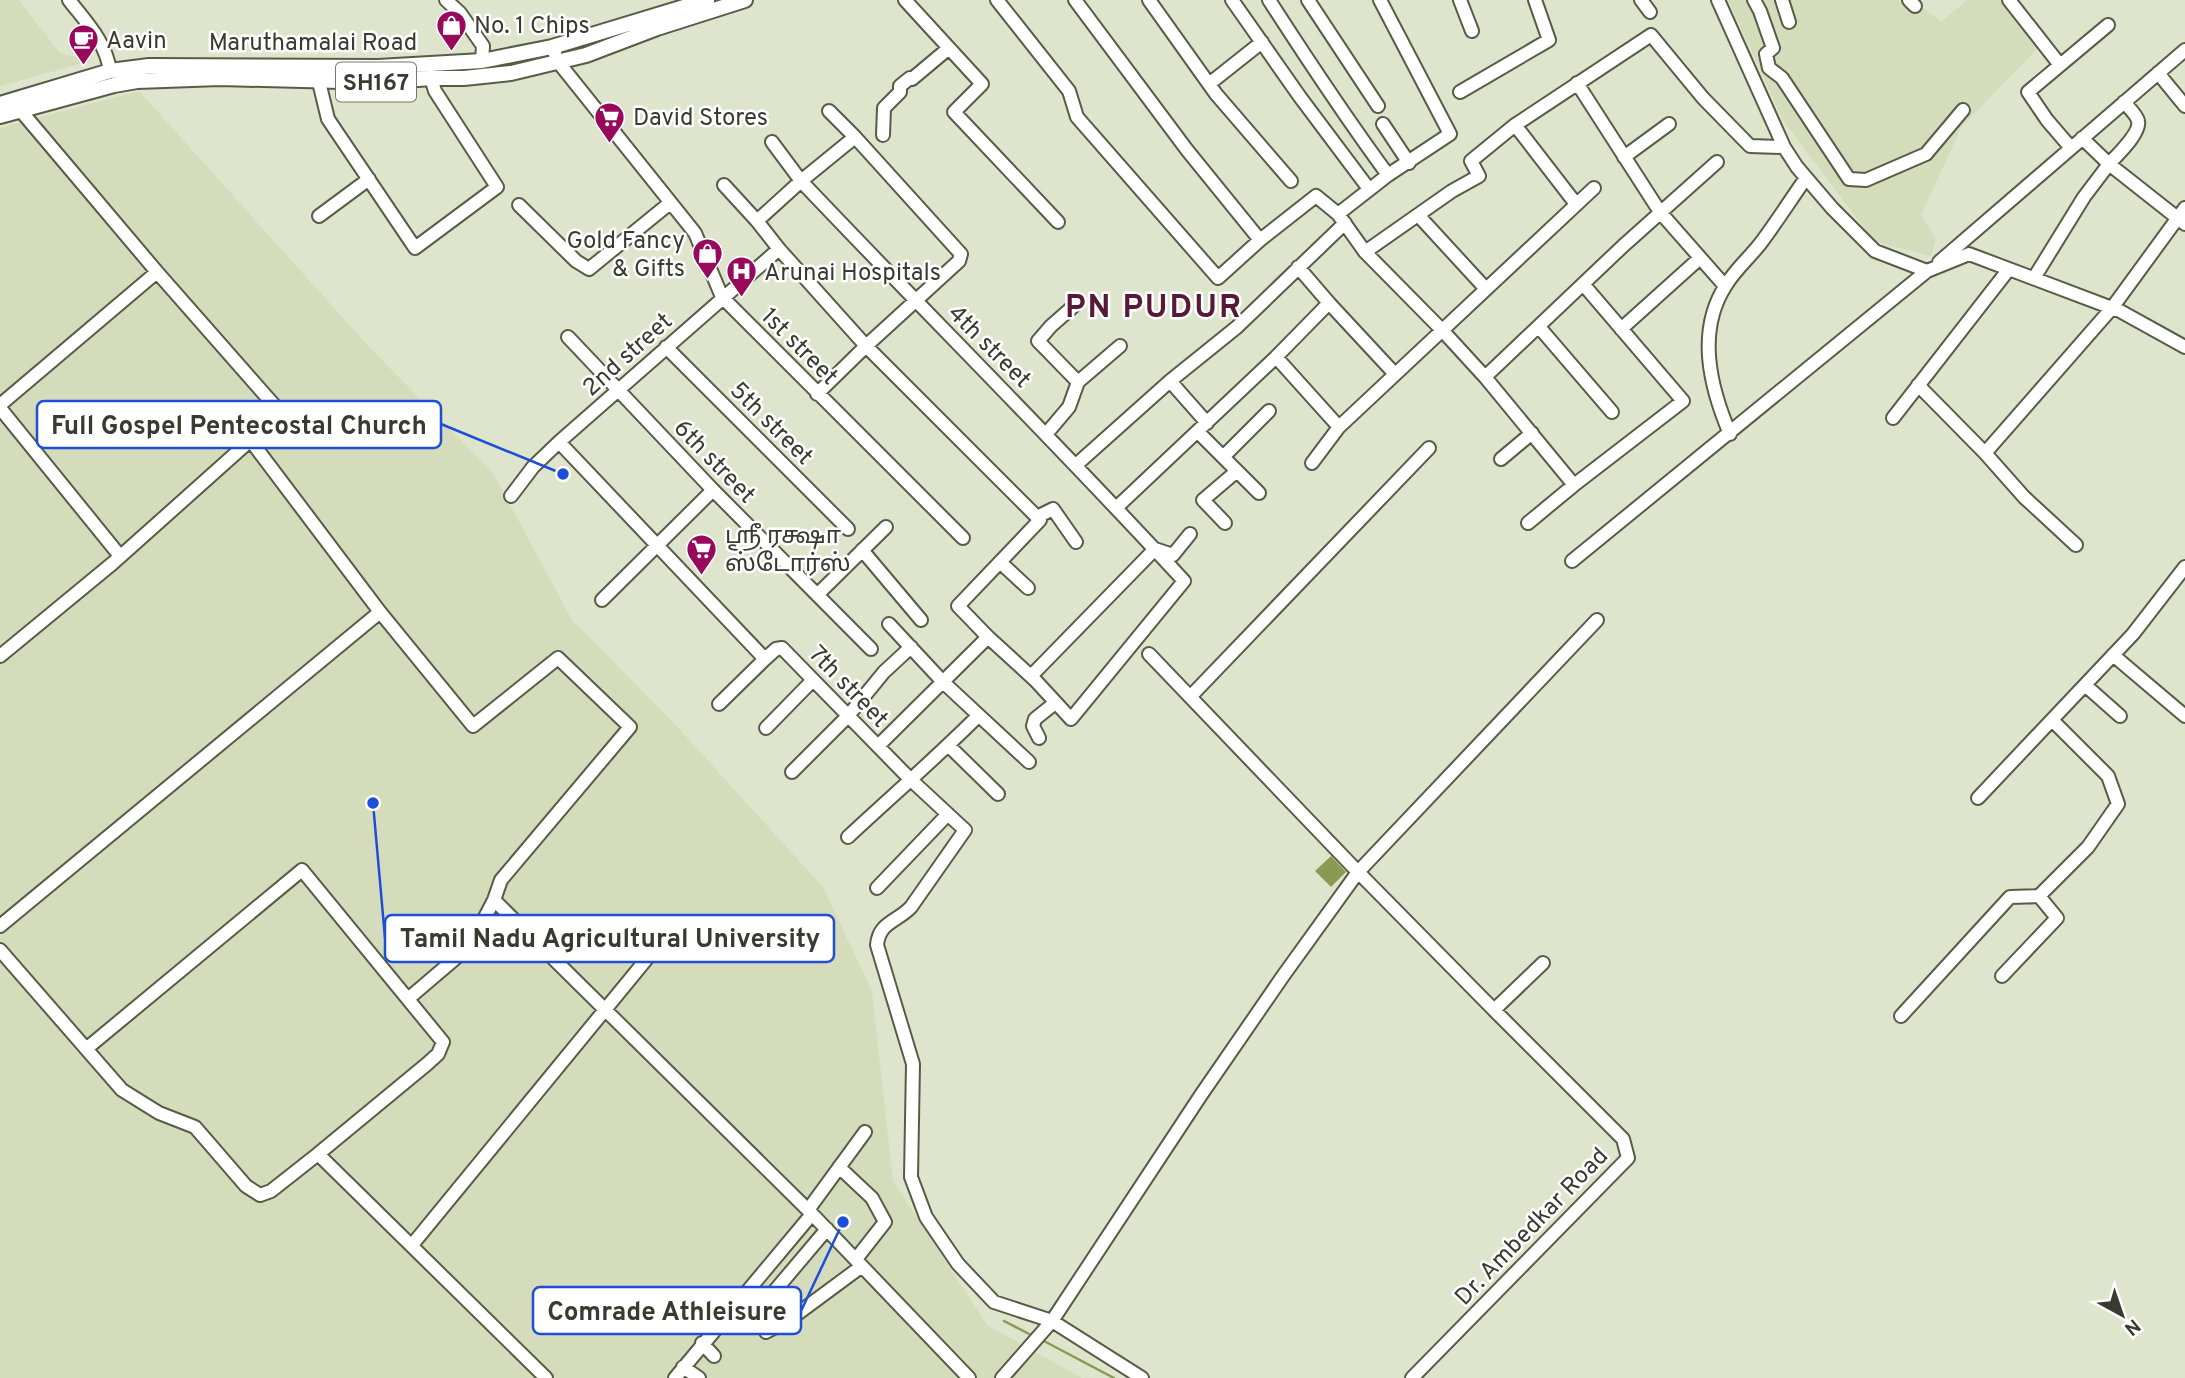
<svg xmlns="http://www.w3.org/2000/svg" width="2185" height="1378" font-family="Overpass,'Noto Sans Tamil',sans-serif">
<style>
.built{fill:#d5dcbc}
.water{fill:#8c9953}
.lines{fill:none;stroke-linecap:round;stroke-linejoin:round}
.stream{stroke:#8c9953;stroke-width:2.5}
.minor-casing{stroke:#575c46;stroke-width:16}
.major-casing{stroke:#575c46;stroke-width:18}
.minor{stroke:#fff;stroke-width:12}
.major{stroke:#fff;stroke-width:14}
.labels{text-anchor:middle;stroke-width:5;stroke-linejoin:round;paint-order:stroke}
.shield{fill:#fff;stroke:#74766f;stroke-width:2}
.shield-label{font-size:23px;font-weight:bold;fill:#393b31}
.poi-label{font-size:24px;fill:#393b31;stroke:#fff;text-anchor:start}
.street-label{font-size:24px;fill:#393b31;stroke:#fff}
.district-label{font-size:32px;font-weight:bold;letter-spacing:2px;fill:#581837;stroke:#fff}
.leader{fill:none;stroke:#1d4ed8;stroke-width:2.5}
.callout-dot{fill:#1d4ed8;stroke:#fff;stroke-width:2.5}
.callout{fill:#fff;stroke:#1d4ed8;stroke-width:2.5}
.callout-label{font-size:26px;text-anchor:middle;font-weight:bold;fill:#393b31}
</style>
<rect width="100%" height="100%" fill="#dfe5cc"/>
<path class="built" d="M0,0H19L60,53L91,61L0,86Z
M1728,0H1914L1941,22L1967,0H2002L2040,46L1962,126L1921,215L1936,239L1931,256L1874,241L1784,122Z
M139,91L371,349L493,473L572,620L670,719L823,887L872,991L893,1181L987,1325L1082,1378H0V128Z"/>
<path class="water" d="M1331,856L1346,872L1331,887L1315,871Z"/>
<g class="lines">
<path class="stream" d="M1004,1321L1033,1336
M1042,1340L1114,1378"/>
<defs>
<path id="minor" d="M69,0C86,22 106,42 110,71
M446,0L460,13L483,46L482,61
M905,0L982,84L954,112L1058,222
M997,0L1069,91L1077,117L1218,278L1260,240
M1075,0L1187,150L1260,240L1316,196L1338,214L1365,252L1442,330L1485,377L1623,246L1717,162
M1149,0L1216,94L1291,181
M1232,0L1300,97L1369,189
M1269,0C1307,59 1346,118 1388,175
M1308,0L1378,106
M1460,0L1472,31
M1641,0L1650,12
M1718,0L1784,147L1797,167L1832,208L1875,251L1927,271L1969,254L2120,311L2185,347
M1754,0L1760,11L1773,48L1766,54L1769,68L1782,78L1849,179L1866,180L1926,154L1963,110
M1782,0L1789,22
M1909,0L1915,6
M2009,0L2060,65
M552,47L559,63L695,233L722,297L963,538
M2158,73L2185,106
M319,82L328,119L415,248L497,187L435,91L431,78
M1577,83L1660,212L1725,286
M1209,84L1262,42
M1460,92L1549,40L1535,0
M1383,124L1409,163
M1515,125L1576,204
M883,135L884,108L900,92V86L910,78L912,79L949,48
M2082,138L2109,164C2116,156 2141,133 2138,121C2137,115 2128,107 2124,102
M772,142L801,181L855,137L829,111
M2071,148L2047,120L2028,92L2108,25
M1624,157L1669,124
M724,185L757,221
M519,205L576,261L589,269L670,203
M1338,214L1388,175L1450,134L1380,0
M1418,215L1486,289
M319,216L369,179
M779,249L757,221L801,181C928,315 1059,445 1184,581L1071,719L1035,680L988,637
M1365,252L1452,191L1479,176L1471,161L1515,125L1651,35L1703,98L1750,146L1784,147
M1939,262L2185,50
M1298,267L1329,303
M2034,278L2084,197L2109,164L2185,224
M1076,304L1051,326L1038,341L1078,382
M1539,327L1612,412
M1621,329L1700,258
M568,337L713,490L871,649
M666,347L848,529
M1276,357L1329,303L1394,373
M1485,377L1574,485L1683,401L1583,284
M1170,381L1207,423
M1918,385L1985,453L2024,497L2076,545
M817,394L866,346L959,261L961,254L855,137
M0,405L157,272
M0,408L120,556
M1893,418L2009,269
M1198,432L1259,493
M1047,433L1069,407L1078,382L1120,346
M1730,434C1710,387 1696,331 1726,285C1735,270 1749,258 1760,244C1776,223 1791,199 1806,178
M559,442L765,659L776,649L782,648L910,779L965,830L911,907C897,922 879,922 877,945L913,1064L911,1177L926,1217L958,1264L994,1302L1052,1321L1142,1378
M1985,453L2112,308L2185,208
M1223,457L1269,411
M1501,459L1532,433
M1312,463L1339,427
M1076,465L1170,381L1237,327L1345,223
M511,496L533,467L559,442L779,249L866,346L1040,520L958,606L988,637L878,746
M1117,507L1276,357L1339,427L1594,188
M1037,517L1053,509L1076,542
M1225,523L1203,500L1237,471
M1528,523L1574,485
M862,550L921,620
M1572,561L1927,271
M1000,562L1028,588
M817,595L886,527
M602,600L713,490
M380,612L473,726L558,658L630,727L501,880L494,900L470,946L409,998
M889,624L943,682L1029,762
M1149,654L1358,872L1597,620
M2113,655L2185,716
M0,656L113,563L281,413L157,272L21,111
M1031,676L1155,549L1173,555L1190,534
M2085,685L2120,716
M1190,697L1429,448
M719,704L765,659
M766,728L813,680
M1039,738L1033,726L1035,719L1055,703
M949,746L998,794
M792,772L848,716L884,672L911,647
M1978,798L2133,634L2185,567
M848,837C892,796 936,758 978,716
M877,888L948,814
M2039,896L2088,847L2118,804L2108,776L2052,720
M494,900L812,1214
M0,926L380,612L251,441
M0,950L122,1090L159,1113L195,1127L246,1186L260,1195L271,1191L318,1154L427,1064L438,1054L443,1042L302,870L86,1049
M1901,1016L2010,897L2039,896L2057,918L2002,976
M318,1154L546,1378
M839,1167L872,1198L885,1222L856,1259
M808,1210L865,1132
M412,1245L654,950
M756,1313L827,1229
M766,1332L789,1320L862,1266
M702,1343L714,1356
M683,1367L699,1378
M675,1378L812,1214L969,1378
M1002,1378L1052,1321L1201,1095L1283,976L1358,872L1494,1010L1543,963
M1412,1378L1628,1158L1623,1139L1494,1010"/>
<path id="major" d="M0,104L110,71L149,66L378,67L482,61L552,47L707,0
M0,116L114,85L137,81L220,78L379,82L431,78H464L511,73L586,55L657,28L745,0"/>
</defs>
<use href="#minor" class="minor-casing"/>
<use href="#major" class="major-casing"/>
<use href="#minor" class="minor"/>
<use href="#major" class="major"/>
</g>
<defs>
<symbol id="shop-pin" viewBox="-11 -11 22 30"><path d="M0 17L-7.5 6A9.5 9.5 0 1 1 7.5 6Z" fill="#99095b" stroke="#fff"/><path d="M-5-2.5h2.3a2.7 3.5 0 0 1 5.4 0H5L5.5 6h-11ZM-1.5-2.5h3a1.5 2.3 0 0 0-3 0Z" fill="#fff"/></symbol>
<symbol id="cafe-pin" viewBox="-11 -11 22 30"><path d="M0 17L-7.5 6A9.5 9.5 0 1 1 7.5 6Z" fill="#99095b" stroke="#fff"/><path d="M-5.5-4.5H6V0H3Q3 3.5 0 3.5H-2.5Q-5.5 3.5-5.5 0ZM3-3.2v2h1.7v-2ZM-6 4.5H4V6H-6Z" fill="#fff"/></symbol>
<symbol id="supermarket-pin" viewBox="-11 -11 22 30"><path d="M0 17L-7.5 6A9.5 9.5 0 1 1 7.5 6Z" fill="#99095b" stroke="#fff"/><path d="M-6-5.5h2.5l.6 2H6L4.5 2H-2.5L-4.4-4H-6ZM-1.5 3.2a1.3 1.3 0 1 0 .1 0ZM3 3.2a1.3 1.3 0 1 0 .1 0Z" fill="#fff"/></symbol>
<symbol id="hospital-pin" viewBox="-11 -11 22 30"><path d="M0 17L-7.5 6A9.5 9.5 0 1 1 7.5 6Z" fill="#99095b" stroke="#fff"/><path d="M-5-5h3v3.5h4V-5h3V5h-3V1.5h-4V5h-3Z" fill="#fff"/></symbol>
</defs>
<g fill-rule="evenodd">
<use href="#shop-pin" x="434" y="8" width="35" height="47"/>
<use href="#cafe-pin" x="66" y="22" width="35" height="47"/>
<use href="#supermarket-pin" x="592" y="100" width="35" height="47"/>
<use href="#shop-pin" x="690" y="236" width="35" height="47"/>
<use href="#hospital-pin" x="724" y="254" width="35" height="47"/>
<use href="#supermarket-pin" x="684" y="532" width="35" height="47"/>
</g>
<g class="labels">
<rect class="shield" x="336" y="62.5" width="80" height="39" rx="5"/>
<g class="shield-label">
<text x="376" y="90">SH167</text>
</g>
<g class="poi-label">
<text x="474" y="33">No. 1 Chips</text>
<text x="106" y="48">Aavin</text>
<text x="633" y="125">David Stores</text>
<text x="685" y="248" text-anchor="end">Gold Fancy<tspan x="685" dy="28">&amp; Gifts</tspan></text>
<text x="764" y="280">Arunai Hospitals</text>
<text x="725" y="543">ஶ்ரீ ரக்ஷா<tspan x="725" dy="28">ஸ்டோர்ஸ்</tspan></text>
</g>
<g class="street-label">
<text x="313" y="50">Maruthamalai Road</text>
<text transform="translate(800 346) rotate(45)" y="8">1st street</text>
<text transform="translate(990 346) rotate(45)" y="8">4th street</text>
<text transform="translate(627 354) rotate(-42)" y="8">2nd street</text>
<text transform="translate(772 423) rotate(45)" y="8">5th street</text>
<text transform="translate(715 461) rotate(46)" y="8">6th street</text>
<text transform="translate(849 686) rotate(46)" y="8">7th street</text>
<text transform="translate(1531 1226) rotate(-46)" y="8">Dr. Ambedkar Road</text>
</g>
<g class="district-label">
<text x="1154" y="317">PN PUDUR</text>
</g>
</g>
<path class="leader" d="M563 474L441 424M373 803L385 938M843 1222L801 1311"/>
<g class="callout-dot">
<circle cx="563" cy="474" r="7"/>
<circle cx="373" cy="803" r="7"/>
<circle cx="843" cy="1222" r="7"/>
</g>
<g class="callout">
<rect x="37" y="401" width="404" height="47" rx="7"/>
<rect x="385" y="915" width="449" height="47" rx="7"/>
<rect x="533" y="1287" width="268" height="47" rx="7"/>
</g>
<g class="callout-label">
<text x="239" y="434">Full Gospel Pentecostal Church</text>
<text x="610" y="947">Tamil Nadu Agricultural University</text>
<text x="667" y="1320">Comrade Athleisure</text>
</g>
<g transform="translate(2122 1315) rotate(140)" stroke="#ffffff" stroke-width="5" paint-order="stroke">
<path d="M0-5L12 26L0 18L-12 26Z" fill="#393b31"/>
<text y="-10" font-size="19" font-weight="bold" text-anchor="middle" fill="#393b31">N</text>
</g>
</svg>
